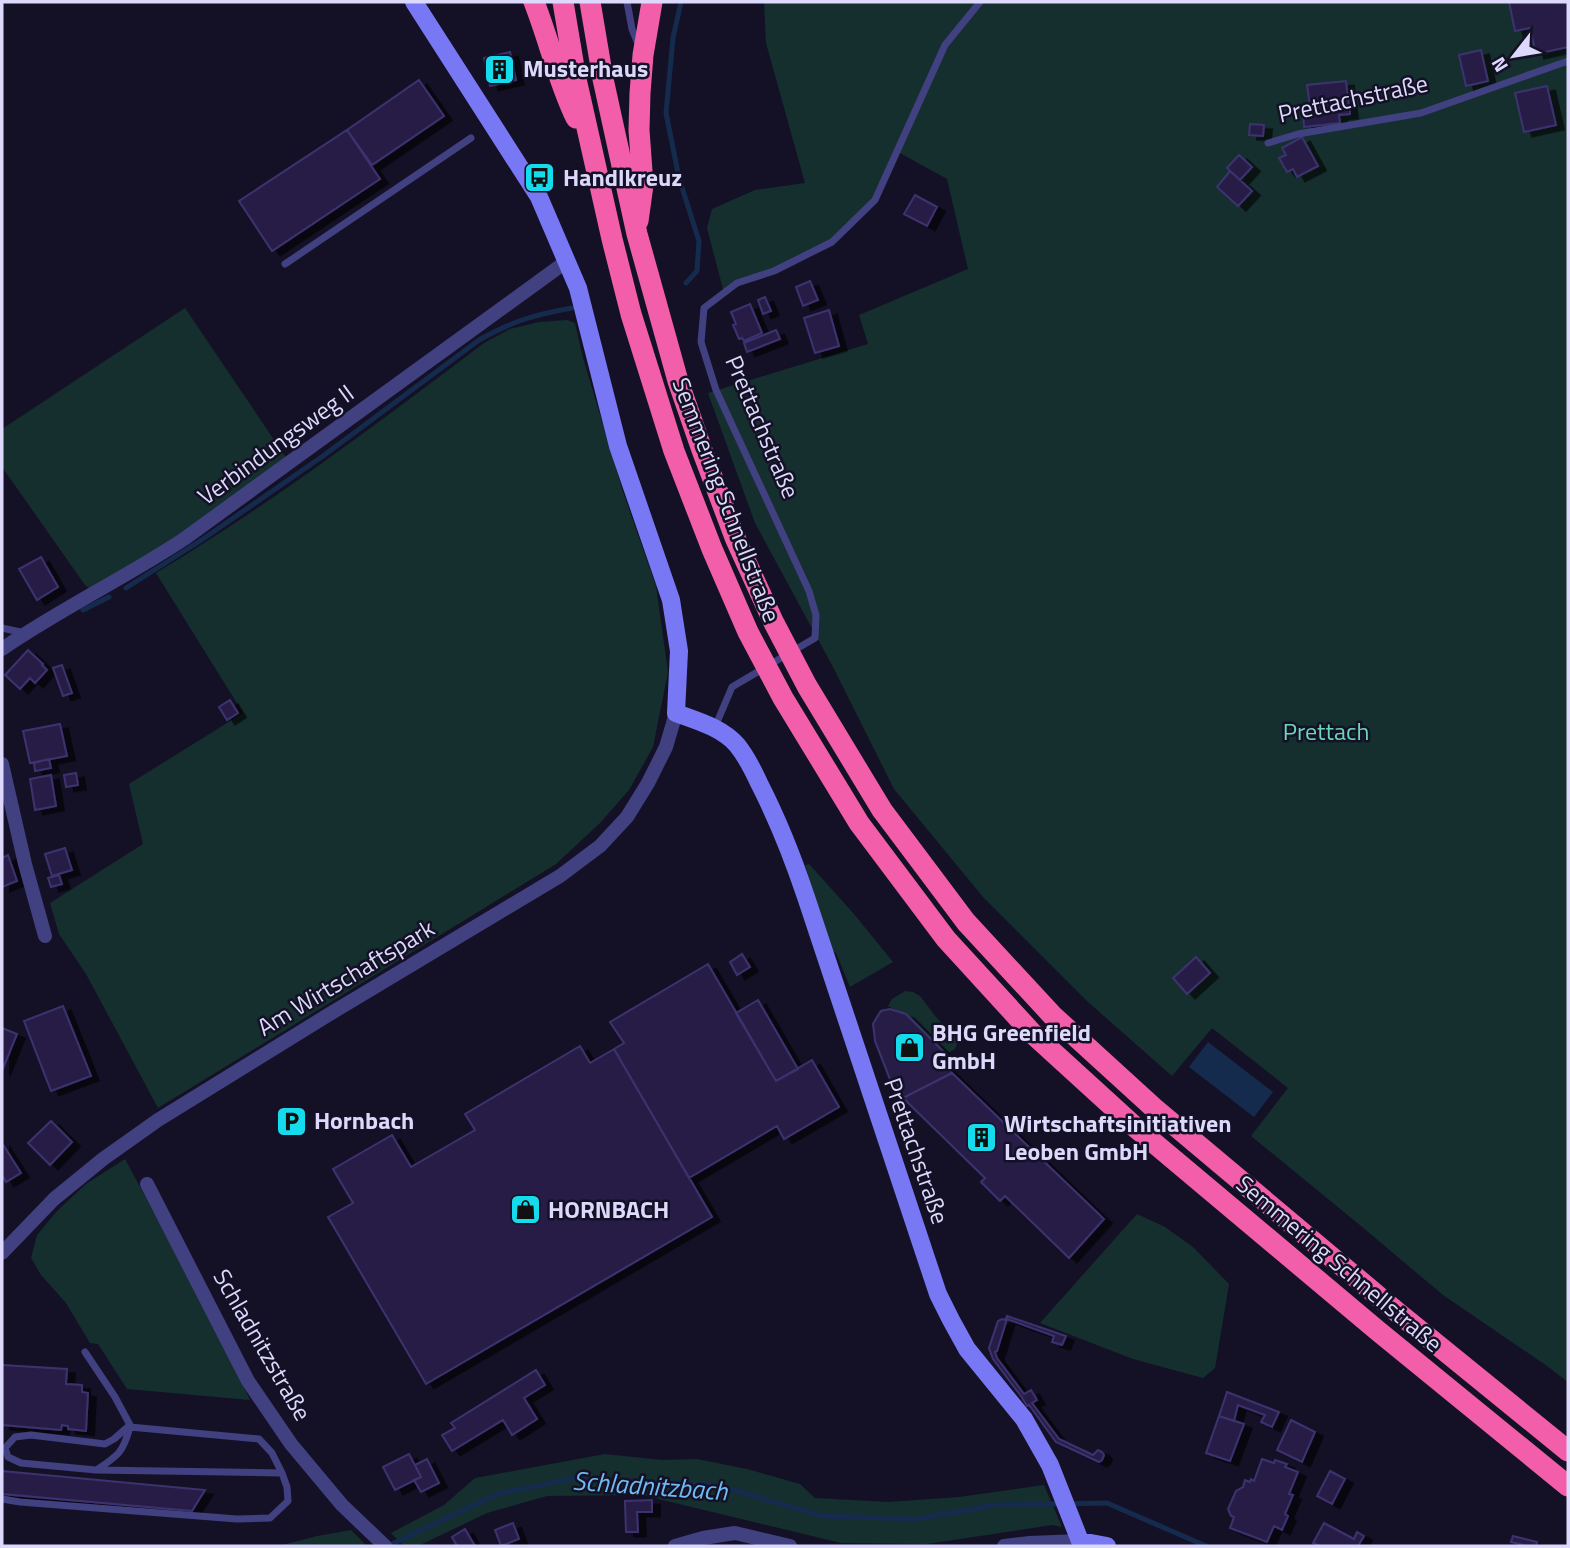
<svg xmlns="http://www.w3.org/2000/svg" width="1570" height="1548" font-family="'Titillium Web',sans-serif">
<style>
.green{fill:#152f2e}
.water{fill:#152b4d}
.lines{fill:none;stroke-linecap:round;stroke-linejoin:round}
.stream{stroke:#152b4d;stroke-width:5}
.building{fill:#261f45;stroke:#3d3370;stroke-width:2;filter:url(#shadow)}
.lane{stroke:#414081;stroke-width:7}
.street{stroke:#414081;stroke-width:14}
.secondary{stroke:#7878f4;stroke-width:18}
.highway{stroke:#f25ea9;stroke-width:21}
.labels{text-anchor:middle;stroke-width:5;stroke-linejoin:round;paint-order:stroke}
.poi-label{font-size:24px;font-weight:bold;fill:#dcd9fc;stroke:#141126;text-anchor:start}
.street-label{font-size:24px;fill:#dcd9fc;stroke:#141126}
.park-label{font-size:24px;fill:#6ad7b9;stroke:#141126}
.water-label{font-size:26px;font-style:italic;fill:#6fbaf4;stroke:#141126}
</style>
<defs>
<filter id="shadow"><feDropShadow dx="8" dy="4.5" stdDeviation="0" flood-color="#0009"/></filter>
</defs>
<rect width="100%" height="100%" fill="#141126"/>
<path class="green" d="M764,2H1568V1382L1547,1366L1443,1295L1361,1226L1251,1136L1288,1088L1212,1028L1172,1076L1088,1002L983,897L894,789L833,667L755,523L708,393L868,344L859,315L968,269L947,179L898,152L875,200L832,242L774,271L737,283L724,293L707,228L712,209L755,190L805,183L766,43Z
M185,308L287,459L189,531L90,589L85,585L2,467V429Z
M567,320L575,323L583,358L623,492L656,586L668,672L653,747L629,790L600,823L556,864L158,1108L86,974L59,934L50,903L143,844L129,784L243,713L156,573C271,504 377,424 484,343L510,329L539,322Z
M809,864L854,914L893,962L850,987L836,953L832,950L805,865Z
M905,991L913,992L920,996L936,1017L956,1038L957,1044L955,1049L946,1054L906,1015L888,1006L892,999Z
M125,1159L210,1317L250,1400L127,1389L98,1344L90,1343L66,1303L41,1275L31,1258L37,1235L57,1211L86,1184Z
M1137,1214L1165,1227L1193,1247L1229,1284L1215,1368L1203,1378L1133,1359L1040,1323Z
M605,1454L662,1460L697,1459L747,1469L800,1484L815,1498L888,1502L959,1497L1044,1485L1062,1527L1052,1525L927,1544L841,1543L642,1495L547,1496L487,1513L418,1546H404L391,1533L444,1505L475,1478Z
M351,1530L367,1546H278L317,1536Z"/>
<path class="water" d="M1208,1042L1273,1092L1254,1117L1189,1067Z"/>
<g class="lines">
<path class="stream" d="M681,2L673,38L666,113L679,178L699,241L697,271L686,283
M126,588L203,539L323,456L479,340C513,321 533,315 572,308
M83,610L109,597
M388,1546L497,1494L574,1478L717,1485L822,1516L915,1519L996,1505L1107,1503L1206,1546"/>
</g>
<path class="building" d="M1509,2H1568V47L1536,54L1530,28L1515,31Z
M1481,50L1488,81L1466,86L1459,55Z
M510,52L516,80L490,86L484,58Z
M419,80L444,116L372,165L347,130Z
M1346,81L1350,114L1339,115L1340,123L1304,127L1303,113L1311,112L1307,85Z
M1547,86L1556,125L1524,132L1515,93Z
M1250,124L1264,125L1263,136L1249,135Z
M347,130L380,179L272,251L239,201Z
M1302,137L1318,166L1297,177L1293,169L1287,172L1279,158L1286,155L1282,148Z
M1239,155L1252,167L1240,180L1227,168Z
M1230,171L1252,191L1238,206L1217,187Z
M915,195L937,207L927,226L904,214Z
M810,281L818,300L803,306L796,287Z
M765,297L771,311L763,314L758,300Z
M750,304L762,333L744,341L742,338L739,339L733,325L736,324L731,312Z
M829,310L839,346L815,353L804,318Z
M776,330L780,339L747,352L744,343Z
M41,557L58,587L37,600L19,569Z
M28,650L43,664L42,665L47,670L35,683L30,678L20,689L5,675Z
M62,665L72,693L63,696L53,668Z
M230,700L238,713L227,720L219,707Z
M60,724L67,756L30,763L23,731Z
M49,759L51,768L35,771L34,763Z
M76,773L78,785L66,787L64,775Z
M51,775L56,806L35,810L30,779Z
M65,848L72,870L52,876L45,854Z
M8,855L17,881L2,887V858Z
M59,875L62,884L51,887L48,878Z
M742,954L750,967L737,975L730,962Z
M1196,957L1210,973L1187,994L1173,978Z
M708,964L776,1081L812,1060L839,1107L784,1139L777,1126L689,1178L614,1049L624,1043L610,1022Z
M758,1000L798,1069L776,1081L736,1013Z
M63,1006L91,1076L51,1091L24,1021Z
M890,1009L906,1014L949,1057L941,1062L952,1073L903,1098L896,1080L891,1082L875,1041L874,1032L873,1024L877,1017L881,1011Z
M2,1028L17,1034L2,1071Z
M580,1046L590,1063L614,1049L712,1217L426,1384L328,1217L353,1203L333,1169L392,1135L411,1167L475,1130L465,1114Z
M952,1073L1104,1219L1069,1258L1005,1196L1000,1201L981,1182L985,1178L903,1098Z
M51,1121L72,1142L50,1165L28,1143Z
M2,1143L21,1173L6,1182L2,1175Z
M1007,1316L1066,1336L1062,1345L1052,1342L1054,1336L1007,1319L997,1351L995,1352L997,1358L1024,1394L1031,1390L1037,1400L1032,1403L1059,1439L1093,1455L1098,1450L1102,1452L1104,1455L1102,1460L1099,1462L1056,1442L1029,1405L1027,1406L1021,1396L993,1359L989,1348L998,1321L1002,1319L1005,1320Z
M2,1365L67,1369L66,1384L82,1385V1392L88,1393L86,1431L68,1429V1426L62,1425L61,1430L2,1425Z
M536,1370L545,1385L524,1398L537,1419L512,1435L503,1420L452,1451L442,1435L455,1428L451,1423Z
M1227,1392L1279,1412L1272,1427L1261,1422L1265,1415L1238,1405L1234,1421L1219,1416Z
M1219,1416L1244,1424L1230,1461L1206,1453Z
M1291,1420L1315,1432L1302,1462L1277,1450Z
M409,1454L421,1477L395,1490L383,1467Z
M427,1459L439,1483L421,1492L414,1480L421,1477L415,1465Z
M1262,1459L1274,1463L1275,1460L1287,1464L1285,1467L1298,1472L1289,1494L1293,1495L1285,1514L1288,1516L1282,1530L1274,1526L1267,1542L1230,1528L1234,1517L1231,1516L1228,1509L1236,1491L1243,1487L1245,1480L1250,1482L1251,1479L1254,1481Z
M2,1471L205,1490L192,1511L2,1494Z
M1330,1471L1345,1479L1332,1504L1317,1496Z
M652,1500V1512H637L638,1532H626L625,1501Z
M513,1523L519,1539L501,1546L495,1530Z
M1324,1523L1354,1539L1357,1532L1364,1536L1358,1546H1320L1313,1543Z
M465,1529L475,1546H457L452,1537Z
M1513,1536L1537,1542L1536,1546H1527L1511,1542Z"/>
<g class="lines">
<path class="lane" d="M627,2L632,29L638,44
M1268,143L1298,134L1421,113L1568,61
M285,264L471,138
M2,628L25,633
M715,727L732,687L815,638L816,615L809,591L716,390L701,342L704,308L737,283L774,271L832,242L875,200L945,45L980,2
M85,1352L115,1397L130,1425V1427L259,1439L272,1453L282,1473L96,1470L21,1463L8,1457L5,1448L15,1437L31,1435L105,1444L114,1439L130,1425
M98,1469C119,1455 123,1452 130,1427
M2,1499L20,1502L237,1519L270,1518L288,1501L287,1487L282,1473"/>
<path class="street" d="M2,649C60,609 125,578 184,539L567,261
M2,764L25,864L45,936
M147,1184L248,1381L291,1444L342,1505L385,1546
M2,1253L54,1199L103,1159L158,1120L328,1015L560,876L600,846L627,817L648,783L666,747L676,713
M675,1546L703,1538L735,1533L790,1546
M1004,1546L1030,1543L1080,1541"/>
<path class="secondary" d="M414,2L539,197L578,288L618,446L671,600L679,651L676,713C697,721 721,727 737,745C746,756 753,770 759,783C778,820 793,858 806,897L938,1294L951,1320L967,1349L1024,1419L1050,1465L1080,1541L1107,1546"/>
<path class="highway" d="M534,2C549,40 558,81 576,118
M563,2L576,79L612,239L631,314L674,451L712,549L748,632L783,698L859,823L946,939L1033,1034L1135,1127L1378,1331L1568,1486
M590,2L603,79L637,234L678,381L702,450L736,540L773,621L807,686L882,810L966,922L1052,1015L1154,1108L1397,1312L1568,1451
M638,221L643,185L639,130L640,93L643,55L652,2"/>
</g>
<defs>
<symbol id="building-square" viewBox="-11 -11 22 22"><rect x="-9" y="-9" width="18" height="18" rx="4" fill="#15dced" stroke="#141126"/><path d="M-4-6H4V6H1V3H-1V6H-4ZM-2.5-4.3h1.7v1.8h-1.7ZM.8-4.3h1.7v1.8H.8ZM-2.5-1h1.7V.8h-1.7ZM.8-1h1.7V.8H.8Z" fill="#111"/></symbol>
<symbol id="bus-square" viewBox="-11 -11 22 22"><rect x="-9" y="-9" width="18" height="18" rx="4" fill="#15dced" stroke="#141126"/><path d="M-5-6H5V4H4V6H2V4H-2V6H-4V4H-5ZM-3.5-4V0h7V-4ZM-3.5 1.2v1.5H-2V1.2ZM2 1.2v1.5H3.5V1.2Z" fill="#111"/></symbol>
<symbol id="shop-square" viewBox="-11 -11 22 22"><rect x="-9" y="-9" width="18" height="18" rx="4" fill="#15dced" stroke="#141126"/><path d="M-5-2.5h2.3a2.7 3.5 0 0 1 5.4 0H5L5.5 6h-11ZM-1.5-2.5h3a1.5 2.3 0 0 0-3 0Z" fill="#111"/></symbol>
<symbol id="parking-square" viewBox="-11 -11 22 22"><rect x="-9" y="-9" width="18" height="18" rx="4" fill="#15dced" stroke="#141126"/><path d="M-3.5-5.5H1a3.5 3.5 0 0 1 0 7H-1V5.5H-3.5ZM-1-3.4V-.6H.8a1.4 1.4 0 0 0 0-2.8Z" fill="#111"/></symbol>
</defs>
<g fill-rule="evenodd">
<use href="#building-square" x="482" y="52" width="35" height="35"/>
<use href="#bus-square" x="522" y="160" width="35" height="35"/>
<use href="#shop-square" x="892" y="1030" width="35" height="35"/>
<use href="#parking-square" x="274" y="1104" width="35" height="35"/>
<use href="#building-square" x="964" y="1120" width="35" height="35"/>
<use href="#shop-square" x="508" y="1192" width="35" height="35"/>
</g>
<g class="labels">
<g class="poi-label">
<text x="523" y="77">Musterhaus</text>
<text x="563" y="186">Handlkreuz</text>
<text x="932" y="1041">BHG Greenfield<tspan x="932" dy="28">GmbH</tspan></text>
<text x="314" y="1129">Hornbach</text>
<text x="1004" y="1132">Wirtschaftsinitiativen<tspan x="1004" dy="28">Leoben GmbH</tspan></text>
<text x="548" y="1218">HORNBACH</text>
</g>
<g class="street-label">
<text transform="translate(1353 99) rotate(-12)" y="8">Prettachstraße</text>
<text transform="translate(762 427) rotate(67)" y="8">Prettachstraße</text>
<text transform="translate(276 445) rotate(-36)" y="8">Verbindungsweg II</text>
<text transform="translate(726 500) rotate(69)" y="8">Semmering Schnellstraße</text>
<text transform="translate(346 978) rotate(-31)" y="8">Am Wirtschaftspark</text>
<text transform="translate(916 1151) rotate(71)" y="8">Prettachstraße</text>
<text transform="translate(1339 1264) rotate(40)" y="8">Semmering Schnellstraße</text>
<text transform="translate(262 1345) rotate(60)" y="8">Schladnitzstraße</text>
</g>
<g class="park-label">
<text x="1326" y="740">Prettach</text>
</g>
<g class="water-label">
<text transform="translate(650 1486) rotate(4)" y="9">Schladnitzbach</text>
</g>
</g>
<rect width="1570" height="1548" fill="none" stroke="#dcd9fc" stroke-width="7"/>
<g transform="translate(1514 56) rotate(239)" stroke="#141126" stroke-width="5" paint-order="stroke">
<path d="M0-5L12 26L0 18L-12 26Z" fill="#dcd9fc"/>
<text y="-10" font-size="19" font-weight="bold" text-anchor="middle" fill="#dcd9fc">N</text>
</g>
</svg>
